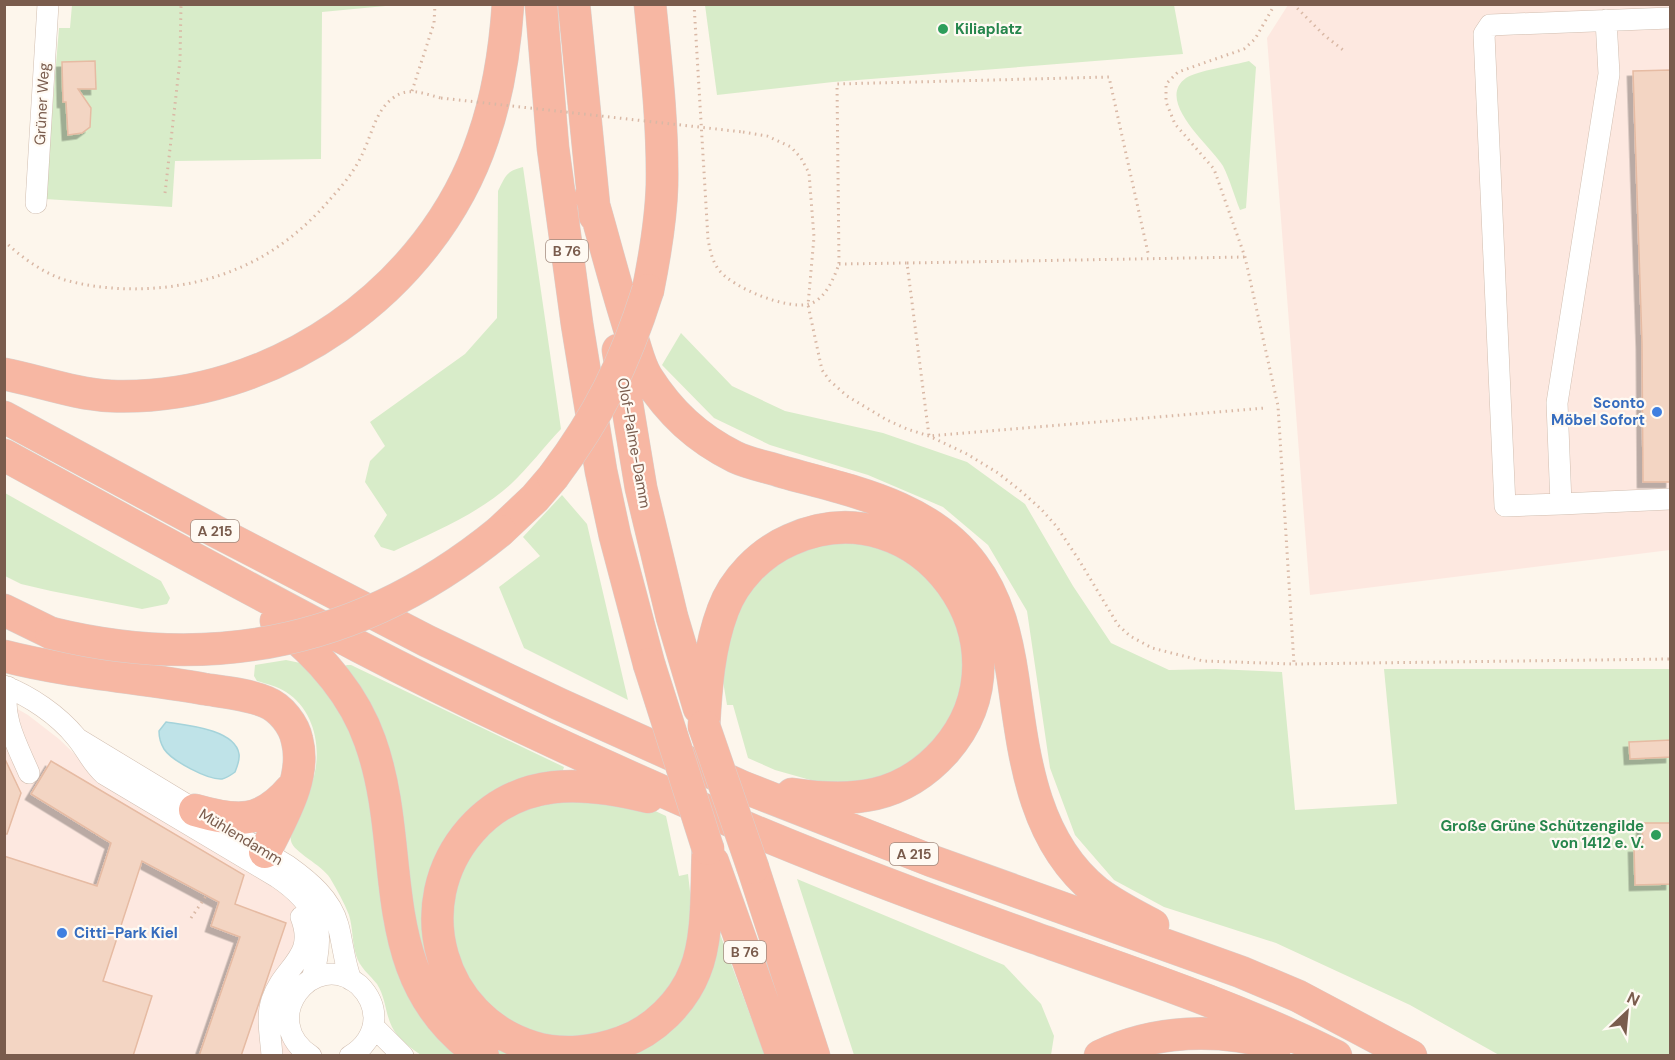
<svg xmlns="http://www.w3.org/2000/svg" width="1675" height="1060" font-family="'DM Sans',sans-serif">
<style>
.commercial{fill:#fde8e0}
.green{fill:#d8ecc9}
.water{fill:#bfe3e8;stroke:#a5d3da;stroke-width:1.5}
.building{fill:#f3d5c3;stroke:#e6bba3;stroke-width:1.5;filter:url(#shadow)}
.lines{fill:none;stroke-linecap:round;stroke-linejoin:round}
.minor-casing{stroke:#d1beb0;stroke-width:22}
.highway-casing{stroke:#dad1cd;stroke-width:33}
.path{stroke:#d9b8a5;stroke-width:3;stroke-dasharray:1.5 4.5;stroke-linecap:butt}
.minor{stroke:#fff;stroke-width:21}
.highway{stroke:#f7b7a3;stroke-width:32}
.highway-bridge-casing{stroke:#dad1cd;stroke-width:33;stroke-linecap:butt}
.path-bridge{stroke:#d9b8a5;stroke-width:3;stroke-dasharray:1.5 4.5;stroke-linecap:butt}
.highway-bridge{stroke:#f7b7a3;stroke-width:32}
.leisure-dot{fill:#2e9e5b;stroke:#fffaf3;stroke-width:2}
.shop-dot{fill:#3f7fe0;stroke:#fffaf3;stroke-width:2}
.labels{text-anchor:middle;stroke-width:4.5;stroke-linejoin:round;paint-order:stroke}
.shield{fill:#fffaf3;stroke:#a28b7f;stroke-width:1.5}
.shield-label{font-size:14px;font-weight:bold;fill:#7a5c4d}
.leisure-label{font-size:15px;font-weight:bold;fill:#27864d;stroke:#fffaf3;text-anchor:start}
.street-label{font-size:15px;fill:#7a5c4d;stroke:#fffaf3}
.shop-label{font-size:15px;font-weight:bold;fill:#366cbe;stroke:#fffaf3;text-anchor:end}
</style>
<defs>
<filter id="shadow"><feDropShadow dx="-5.5" dy="5.5" stdDeviation="0" flood-color="#0004"/></filter>
</defs>
<rect width="100%" height="100%" fill="#fdf6ec"/>
<path class="commercial" d="M1288,5H1670V550L1310,595L1267,38Z
M5,702L28,715L59,739L90,769L295,896L306,969L298,980L300,1055L5,1056Z"/>
<path class="green" d="M72,5H396L322,12L321,159L175,161L172,207L45,199L59,28H70Z
M705,5H1174L1183,54L833,82L717,95Z
M1249,61L1256,67L1246,208L1240,210C1234,195 1230,180 1223,166C1212,147 1154,101 1186,78C1196,71 1235,65 1249,61Z
M523,167L561,429C544,447 529,467 511,484C478,514 434,532 394,551L381,547L374,536L387,515L365,482L370,461L385,446L370,422L465,354L497,318L498,191C505,177 506,171 523,167Z
M681,333L732,386L785,411L883,433L967,462L1025,504L1073,586L1111,643L1169,670L1216,669L1282,672L1295,810L1397,804L1384,669H1670V1055H1499L1410,1005L1276,943L1164,907L1114,880L1075,835L1050,768L1027,611L988,545L943,507L868,475L770,445L714,418L662,365Z
M5,493L161,581L170,598L167,604L142,609L51,591L21,584L5,576Z
M562,495L587,524L628,700L524,648L499,587L540,556L523,537Z
M851,537L918,564L964,627L962,704L916,763L868,784L821,783L775,770L748,758L733,705H727L723,681L732,609L777,556Z
M286,660L305,664L327,690L353,737L435,1032L455,1055H421C412,1049 397,1038 392,1027C385,1013 386,998 377,984C370,975 359,967 356,955C352,942 353,928 349,915C344,902 337,890 330,878C322,865 293,852 291,841C288,829 307,799 311,786C323,754 317,712 286,692C277,686 267,684 257,681L254,676L255,665Z
M347,665H351L564,767L561,776L484,807L431,948L539,1055H499L482,1045L428,982L343,667Z
M557,793L651,809L666,816L679,876L688,874L694,926L674,989L625,1031L561,1043L510,1027L462,979L446,912L466,850L531,799Z
M797,879L1004,965L1041,1004L1054,1036L1051,1055H854Z
M716,923L765,1055L605,1056L625,1050Z"/>
<path class="water" d="M166,722C185,725 235,729 239,754C240,760 237,767 235,772C231,775 227,778 222,779C208,780 172,761 164,749C161,744 159,737 159,731Z"/>
<path class="building" d="M95,61L96,89H78L91,108L90,127L82,133L68,135L66,102H63L62,62Z
M1671,70V482H1643L1642,343L1633,71Z
M1671,740V757L1630,759L1629,742Z
M4,757L21,793L7,834H4Z
M51,761L244,875L235,904L286,923L241,1056H199L240,937L211,926L219,902L142,861L103,981L152,996L133,1056H4V856L97,886L111,843L31,794Z
M1642,823H1671V884L1635,885L1634,847H1643Z"/>
<g class="lines">
<defs>
<path id="minor" d="M1606,20L1609,74L1557,403L1561,504L1670,499
M36,203L48,4
M1561,504L1505,506L1484,34L1490,25L1670,18
M4,686C30,696 58,715 76,737C87,750 90,761 104,774L277,877C320,906 326,931 312,979
M8,687C0,716 18,747 29,773
M78,739L288,866C309,881 331,899 338,925C343,944 344,962 351,980
M373,1026L403,1056
M272,1056C271,1038 266,1017 272,1000C283,966 317,958 301,917
M311,1056C256,1020 314,946 359,985C368,994 374,1006 374,1018C374,1034 364,1048 350,1056"/>
<path id="highway" d="M541,4L553,148L577,324L601,471L615,536L649,664
M574,4L595,216
M591,195C605,243 617,292 633,340C637,352 640,366 647,377C670,413 697,438 735,457C750,464 768,467 783,472C851,491 929,505 973,565C998,598 1007,638 1013,678C1024,755 1032,840 1097,892C1114,905 1134,915 1153,925
M648,290C655,255 661,220 662,185C663,124 656,64 650,4
M618,350L641,488L672,617L699,708
M4,374C40,381 74,394 111,396C272,402 432,291 483,138C498,95 505,50 508,4
M4,417L215,531L427,641L559,704L743,787L932,861L1241,972L1298,996L1411,1056
M4,455C123,520 241,585 360,647C481,710 607,768 733,822C832,864 933,902 1035,938C1136,974 1239,1008 1336,1056
M500,531L535,498L553,477
M4,610L51,633
M276,621C317,653 353,692 370,741C410,852 368,979 483,1056
M4,656C70,673 137,677 204,689C224,692 247,694 266,702C281,708 294,725 297,740C307,778 281,819 265,852
M704,726C706,688 709,647 723,610C734,580 760,553 790,540C920,481 1038,645 945,751C902,799 853,803 792,794
M648,797C583,781 519,776 471,830C406,904 440,1019 533,1047C562,1056 595,1052 622,1042C654,1031 683,1002 695,971C709,938 706,885 708,849
M195,810C237,822 261,824 291,789
M713,862L782,1056
M753,868L814,1056
M1100,1056C1156,1029 1218,1028 1277,1044"/>
</defs>
<use href="#minor" class="minor-casing"/>
<use href="#highway" class="highway-casing"/>
<path class="path" d="M694,4L708,239C710,250 712,261 719,270C733,288 787,310 809,304C825,300 834,278 839,264L837,84L1109,77L1148,253
M1275,4L1255,39L1244,49L1178,72L1166,84V102L1175,124L1214,169L1245,257L1278,406L1294,664
M1293,4L1324,35L1343,50
M412,91L434,23L435,4
M743,132L767,136L791,147L801,158L809,173L814,237L808,305L822,370L830,381L847,396L887,420L907,429L929,436L967,454L998,473L1022,492L1041,509L1057,527L1079,560L1118,625L1130,636L1152,648L1203,661L1294,664L1670,659
M165,193L180,60L181,4
M4,241C21,257 43,273 65,280C120,295 186,291 239,268C275,253 307,227 332,197C345,183 358,166 365,148C373,130 376,111 393,98C408,86 425,94 441,98
M907,263L1245,257
M839,264L907,263L929,436L1265,408
M191,918L206,896"/>
<use href="#minor" class="minor"/>
<use href="#highway" class="highway"/>
<defs>
<path id="highway-bridge" d="M553,477C599,416 625,363 648,290
M51,633C218,674 367,640 500,531
M649,664L708,849
M704,726L753,868"/>
</defs>
<use href="#highway-bridge" class="highway-bridge-casing"/>
<path class="path-bridge" d="M441,98L743,132"/>
<use href="#highway-bridge" class="highway-bridge"/>
</g>
<g class="leisure-dot">
<circle cx="943" cy="29" r="6"/>
<circle cx="1656" cy="835" r="6"/>
</g>
<g class="shop-dot">
<circle cx="1657" cy="412" r="6"/>
<circle cx="62" cy="933" r="6"/>
</g>
<g class="labels">
<g class="shield">
<rect x="546" y="240" width="42" height="22" rx="4.5"/>
<rect x="191" y="520" width="48" height="22" rx="4.5"/>
<rect x="890" y="843" width="48" height="22" rx="4.5"/>
<rect x="724" y="941" width="42" height="22" rx="4.5"/>
</g>
<g class="shield-label">
<text x="567" y="256">B 76</text>
<text x="215" y="536">A 215</text>
<text x="914" y="859">A 215</text>
<text x="745" y="957">B 76</text>
</g>
<g class="leisure-label">
<text x="955" y="34">Kiliaplatz</text>
<text x="1644" y="831" text-anchor="end">Große Grüne Schützengilde<tspan x="1644" dy="17">von 1412 e. V.</tspan></text>
</g>
<g class="street-label">
<text transform="translate(42 104) rotate(-87)" y="5">Grüner Weg</text>
<text transform="translate(634 443) rotate(80)" y="5">Olof-Palme-Damm</text>
<text transform="translate(241 837) rotate(31)" y="5">Mühlendamm</text>
</g>
<g class="shop-label">
<text x="1645" y="408">Sconto<tspan x="1645" dy="17">Möbel Sofort</tspan></text>
<text x="74" y="938" text-anchor="start">Citti-Park Kiel</text>
</g>
</g>
<rect width="1675" height="1060" fill="none" stroke="#7a5c4d" stroke-width="12"/>
<g transform="translate(1627 1012) rotate(26)" stroke="#fffaf3" stroke-width="4.5" paint-order="stroke">
<path d="M0-4.5L10 22L0 15L-10 22Z" fill="#7a5c4d"/>
<text y="-9" font-size="16" font-weight="bold" text-anchor="middle" fill="#7a5c4d">N</text>
</g>
</svg>
